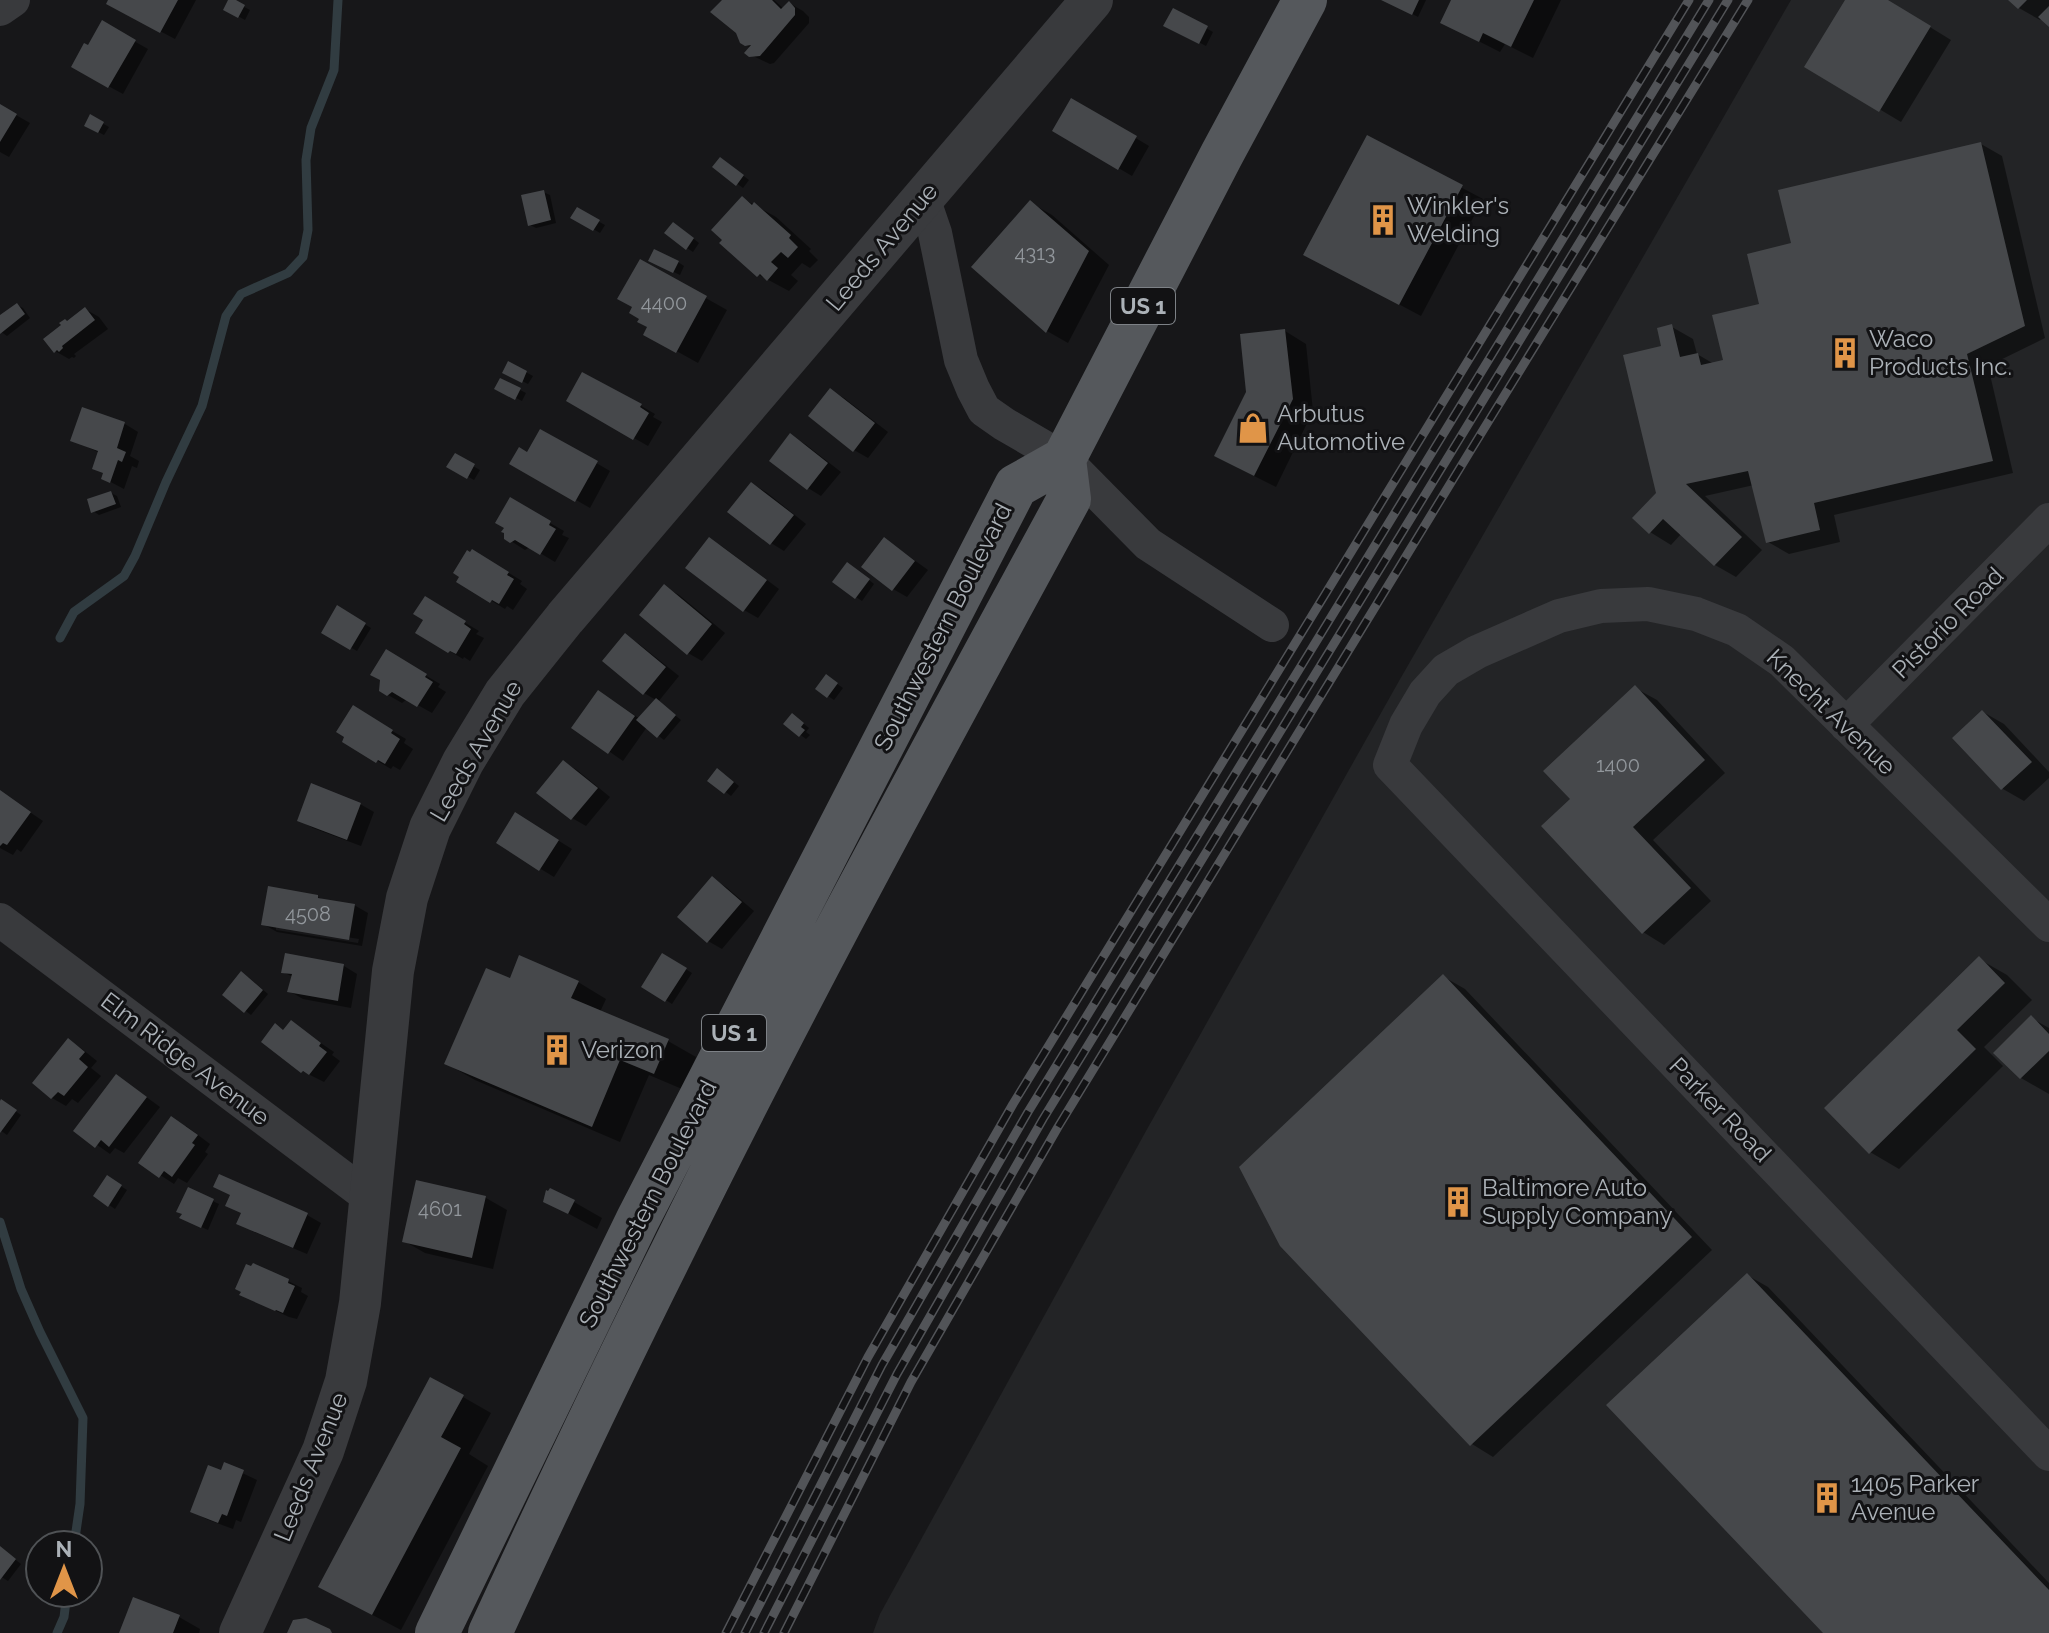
<svg xmlns="http://www.w3.org/2000/svg" width="2049" height="1633" font-family="Raleway,sans-serif">
<style>
.built{fill:#232426}
.shadow{fill:#0007;fill-rule:evenodd}
.lines{fill:none;stroke-linecap:round;stroke-linejoin:round}
.stream{stroke:#313c41;stroke-width:9}
.building{fill:#46484b}
.minor{stroke:#393a3d;stroke-width:34}
.tertiary{stroke:#393a3d;stroke-width:42}
.primary{stroke:#55585c;stroke-width:44}
.rail-casing{stroke:#525458;stroke-width:9}
.rail{stroke:#121214;stroke-width:6;stroke-dasharray:18;stroke-linecap:butt}
.labels{text-anchor:middle;stroke-width:6;stroke-linejoin:round;paint-order:stroke}
.number-label{font-size:20px;fill:#92979c}
.shield{fill:#121214;stroke:#7d8186;stroke-width:2}
.shield-label{font-size:22px;font-weight:bold;fill:#abb1b7}
.poi-label{font-size:24px;fill:#abb1b7;stroke:#121214;text-anchor:start}
.street-label{font-size:24px;fill:#abb1b7;stroke:#121214}
</style>
<rect width="100%" height="100%" fill="#171719"/>
<path class="built" d="M1791,0H2049V1633H873L880,1614L1146,1131L1399,681Z"/>
<path class="shadow" d="M110,0H196L175,39L122,11Z
M231,0L250,10L245,20L225,9Z
M724,0H774L784,9L789,3L803,11L809,17V23L774,63L770,64L747,53L751,48L741,42Z
M1387,0H1426L1418,17Z
M1454,0H1561L1533,58L1505,44L1500,52L1443,23Z
M1847,0H1886L1951,40L1901,122L1807,66Z
M2011,0H2049V24L2042,18L2040,20L2019,8Z
M1174,10L1213,32L1206,46L1166,25Z
M102,23L148,49L123,94L73,67L88,48Z
M1072,100L1149,146L1132,176L1054,130Z
M0,106L30,123L9,157L0,152Z
M91,117L109,127L104,135L87,126Z
M1368,138L1483,199L1421,316L1327,266Z
M1981,144L2002,156L2045,338L1988,366L2013,473L1834,515L1840,542L1789,554L1768,542L1754,485L1705,496L1762,550L1736,577L1715,565L1682,533L1671,545L1650,532L1658,493L1663,348L1672,327L1693,339L1697,354L1714,364L1725,361L1762,305L1794,245Z
M726,163L749,180L743,188L715,167Z
M543,192L550,195L556,223L536,228L530,225Z
M742,198L776,217L811,249L809,251L818,260L810,268L802,263L791,275L798,281L789,291L759,275Z
M1031,203L1052,215L1109,265L1068,343L1047,331Z
M577,210L605,225L600,233L573,217Z
M680,228L699,243L693,252L687,248Z
M640,261L727,310L698,363L646,334L650,327Z
M678,262L684,266L680,275L657,264Z
M17,305L23,308L30,318L7,336L0,331V318Z
M85,309L99,317L108,329L74,354L76,356L74,358L72,357L69,359L55,351L64,325Z
M1285,331L1306,344L1313,411L1276,487L1238,468Z
M509,363L533,376L528,384L504,372Z
M501,380L526,393L522,401L497,388Z
M607,386L655,414L653,417L662,422L648,446L568,400Z
M830,390L844,398L888,432L868,458L854,450Z
M83,409L125,424L138,432L130,456L139,461L137,468L132,466L124,489L103,478L105,474L100,453L72,440Z
M541,431L610,471L590,508L512,463L528,454Z
M791,436L805,444L841,472L821,496L808,488Z
M455,456L480,470L474,480L449,466Z
M752,484L766,492L806,524L784,551L771,543Z
M111,493L117,496L121,507L99,515L93,511Z
M510,500L564,531L562,535L569,538L555,562L530,547L525,550L506,538Z
M709,539L723,547L779,589L758,618L744,610Z
M885,539L928,570L907,597L893,589Z
M472,551L522,581L520,584L527,589L513,610L507,606L505,609L459,581Z
M854,568L874,584L862,601L856,597Z
M665,587L679,595L725,633L702,661L688,653Z
M425,599L479,631L476,634L484,638L470,661L464,657L463,659L418,632L425,619Z
M338,608L371,628L357,651L324,632Z
M626,636L639,644L679,676L658,702L681,720L664,740L647,727L623,761L574,727L612,700L640,719L656,700L644,693L605,661Z
M387,652L440,684L438,687L446,692L432,713L407,699L402,703L388,695Z
M833,681L843,688L834,700L828,696Z
M1635,688L1657,700L1725,773L1653,840L1711,901L1664,945L1643,932L1572,799Z
M353,708L406,739L404,743L413,749L400,770L393,766L391,769L344,741Z
M1983,712L2004,724L2049,772V778L2024,801L2003,789Z
M799,720L809,728L806,732L810,735L806,739L786,724Z
M563,762L577,770L610,797L586,826L572,818Z
M724,774L739,786L731,796L710,780Z
M0,792L43,821L21,852L17,849L13,855L0,848Z
M360,804L374,812L361,846L313,828L299,820Z
M530,823L572,849L554,877L498,843Z
M713,879L726,887L754,911L722,949L708,941Z
M318,897L325,901L354,905L368,913L362,946L277,932L263,924ZM276,926L359,939L358,943L276,930Z
M663,955L692,973L672,1004L644,986Z
M1979,959L2007,975L2032,1000L1984,1047L2003,1066L1899,1169L1870,1152Z
M344,966L357,974L351,1008L303,999L289,991L293,977L283,972Z
M248,977L268,994L251,1015L225,995Z
M1444,977L1465,989L1712,1250L1493,1457L1472,1444Z
M511,980L578,982L606,999L600,1012L668,1041L696,1057L682,1089L649,1075L620,1142L475,1080L447,1064Z
M2031,1018L2049,1028V1094L2021,1078Z
M291,1023L334,1052L332,1055L340,1061L324,1082L302,1071L285,1031Z
M68,1041L82,1049L97,1061L91,1068L101,1076L78,1103L72,1099L66,1106L52,1098L35,1083Z
M130,1085L160,1107L124,1153L115,1148L110,1154L76,1130Z
M2,1102L21,1115L7,1135L0,1130V1105Z
M186,1126L210,1144L205,1152L208,1154L187,1183L178,1178L174,1184L140,1162Z
M220,1176L307,1215L321,1223L307,1254L252,1231Z
M108,1178L127,1190L115,1209L96,1196Z
M417,1183L486,1198L507,1210L493,1269L425,1253L404,1241Z
M189,1190L219,1204L208,1230L188,1221Z
M545,1201L574,1202L602,1218L597,1229Z
M252,1269L288,1281L302,1288L301,1292L308,1296L297,1319L289,1317L242,1295Z
M1747,1275L1768,1287L2049,1583V1633H1825Z
M463,1397L491,1413L469,1454L488,1466L401,1630L348,1602Z
M225,1465L257,1480L241,1522L236,1520L233,1529L206,1519L192,1511L222,1473Z
M0,1551L7,1553L21,1564L8,1581L0,1576Z
M179,1617L200,1629L199,1633H121Z"/>
<g class="lines">
<path class="stream" d="M60,638L74,612L124,576L135,556L166,482L202,406L226,316L241,294L288,273L303,257L308,230L306,160L311,128L334,70L338,0
M0,1222L21,1289L40,1332L83,1418L80,1504L74,1545
M57,1633L64,1617L67,1593"/>
</g>
<path class="building" d="M108,0H178L160,33L106,4Z
M228,0H236L245,5L238,18L223,10Z
M722,0H772L781,9L789,1L795,8V15L760,56L749,57L744,53L751,45L745,46L740,43L736,33L710,12Z
M1381,0H1419L1412,15Z
M1451,0H1534L1511,47L1483,33L1479,42L1440,23Z
M1845,0H1888L1931,26L1879,112L1804,67Z
M2008,0H2027L2018,9Z
M2049,6V27L2038,17Z
M1173,8L1208,26L1199,44L1163,26Z
M102,20L136,40L108,88L71,67L84,43L88,45Z
M1071,98L1137,136L1118,170L1052,131Z
M0,104L17,114L0,142Z
M90,114L104,122L98,133L84,126Z
M1367,135L1463,185L1399,305L1303,255Z
M1981,142L2025,326L1967,354L1993,461L1814,503L1820,530L1766,543L1748,471L1686,484L1742,537L1714,566L1663,519L1649,534L1632,518L1656,493L1623,355L1661,346L1657,328L1672,324L1680,357L1698,353L1701,365L1723,360L1712,315L1759,304L1747,254L1791,243L1778,190Z
M720,157L744,175L736,186L712,167Z
M544,190L551,220L528,226L521,195Z
M742,196L752,205L754,202L791,235L789,238L798,247L788,258L781,252L771,262L778,268L767,281L760,274L757,277L719,243L722,240L711,230Z
M1030,200L1089,251L1046,333L971,267Z
M577,207L600,220L593,231L570,218Z
M673,222L694,238L686,250L664,233Z
M654,249L679,261L673,273L648,261Z
M640,259L707,296L676,353L643,335L647,327L637,322L639,319L629,313L632,307L617,299Z
M17,303L25,314L0,334V315Z
M85,307L95,320L62,346L63,348L59,352L57,350L54,353L43,339L61,325L59,323L65,319L67,321Z
M1285,329L1293,399L1254,476L1214,456L1246,392L1240,334Z
M508,361L527,371L522,383L502,373Z
M582,372L642,404L640,407L649,413L633,440L566,401Z
M500,378L521,388L515,400L494,389Z
M830,388L875,423L853,452L808,416Z
M82,407L125,422L117,448L126,452L122,462L118,460L110,483L101,479L103,473L92,469L98,451L70,441Z
M540,429L598,461L575,502L509,464L519,447L527,452Z
M790,433L828,463L807,490L769,461Z
M455,453L475,464L467,479L446,467Z
M751,482L794,515L770,545L727,512Z
M111,491L116,504L91,513L87,499Z
M510,497L551,521L549,525L556,529L540,555L515,540L510,543L504,539V533L501,532L504,528L495,523Z
M709,537L767,580L743,612L685,568Z
M884,537L915,561L892,591L861,567Z
M472,549L509,572L507,575L514,579L499,604L492,600L490,603L456,582L459,577L453,573L467,550L470,552Z
M847,562L870,579L855,599L832,582Z
M664,584L712,624L687,655L639,615Z
M425,596L466,621L464,624L471,629L456,654L450,651L448,653L415,633L423,620L413,614Z
M337,605L366,623L350,650L321,633Z
M625,633L666,667L643,695L602,661Z
M386,649L427,674L425,677L433,682L417,707L392,692L387,696L379,691L380,680L370,675Z
M826,674L838,683L827,698L815,689Z
M1635,685L1705,760L1633,827L1691,888L1642,934L1541,826L1570,799L1543,771Z
M598,690L635,716L608,754L571,728Z
M656,698L676,715L657,738L636,720Z
M353,705L393,730L391,733L400,739L385,764L378,760L376,763L342,742L344,737L336,732Z
M1982,710L2032,762L2001,790L1952,738Z
M792,713L804,723L801,727L805,730L799,737L783,724Z
M563,760L598,788L571,820L536,793Z
M717,768L734,782L724,794L707,781Z
M311,783L361,803L347,840L297,821Z
M0,790L31,812L7,845L3,843L0,846Z
M515,812L559,840L539,871L496,843Z
M712,876L742,902L707,943L677,917Z
M268,886L318,895V898L355,904L349,940L261,925Z
M285,953L344,964L338,1001L287,992L292,974L281,973Z
M662,953L687,968L665,1002L641,987Z
M519,955L579,981L571,998L669,1039L654,1074L620,1060L592,1127L444,1064L486,968L510,978Z
M1979,956L2005,983L1957,1030L1976,1049L1869,1154L1824,1108Z
M241,971L263,990L244,1013L222,995Z
M1443,974L1692,1237L1470,1446L1280,1246L1239,1167Z
M2031,1015L2049,1034V1051L2020,1079L1993,1053Z
M291,1020L321,1043L319,1046L327,1052L309,1075L303,1071L301,1073L261,1042L275,1023L283,1030Z
M68,1038L85,1052L79,1059L88,1067L64,1096L58,1092L51,1099L32,1083Z
M116,1074L147,1097L109,1147L101,1140L95,1148L73,1131Z
M1,1099L17,1110L0,1133V1101Z
M171,1116L198,1135L192,1143L195,1145L172,1177L164,1171L159,1178L138,1163Z
M219,1174L308,1213L293,1248L236,1224L241,1213L225,1206L230,1195L213,1187Z
M107,1175L122,1185L108,1207L93,1196Z
M416,1180L486,1196L472,1258L402,1242Z
M188,1187L214,1199L201,1228L179,1218L182,1214L176,1212Z
M550,1188L575,1200L568,1214L543,1202L546,1190L548,1191Z
M253,1263L289,1279L288,1283L295,1286L283,1313L276,1310L275,1311L239,1295L241,1292L235,1289L246,1264L251,1266Z
M1747,1273L2049,1590V1633H1823L1606,1405Z
M430,1377L464,1395L441,1437L461,1448L372,1615L318,1587Z
M224,1462L244,1470L227,1516L222,1514L218,1523L190,1512L208,1465L221,1470Z
M0,1546L16,1559L0,1580Z
M133,1597L180,1615L173,1633H119Z
M306,1618L330,1629L332,1633H287L293,1620Z"/>
<g class="lines">
<path class="minor" d="M0,9L13,0
M923,198L935,233L961,360L973,389L984,410L1004,424L1064,459L1148,544L1272,625
M1846,725L2049,520
M0,920L370,1198
M2049,925L1782,661L1737,630L1696,614L1648,604L1601,606L1559,616L1477,652L1446,670L1425,693L1406,725L1390,765L2049,1454"/>
<path class="tertiary" d="M240,1633L323,1451L346,1381L360,1303L393,971L407,898L430,828L463,762L505,693L565,618L1092,0"/>
<path class="primary" d="M437,1633L638,1219L1016,486L1064,459L1222,154L1305,0
M490,1633C549,1505 609,1378 672,1252C797,997 934,748 1069,499L1064,459"/>
<defs>
<path id="rail" d="M726,1633L868,1357L1013,1104L1689,0
M745,1633L882,1365L1028,1112L1709,0
M764,1633L897,1374L1043,1119L1728,0
M784,1633L911,1382L1058,1127L1469,453L1748,0"/>
</defs>
<use href="#rail" class="rail-casing"/>
<use href="#rail" class="rail"/>
</g>
<defs>
<symbol id="building-bare" viewBox="-9 -9 18 18"><path d="M-4-6H4V6H1V3H-1V6H-4ZM-2.5-4.3h1.7v1.8h-1.7ZM.8-4.3h1.7v1.8H.8ZM-2.5-1h1.7V.8h-1.7ZM.8-1h1.7V.8H.8Z" fill="#e09548" stroke="#121214" stroke-width="2.5" paint-order="stroke"/></symbol>
<symbol id="shop-bare" viewBox="-9 -9 18 18"><path d="M-5-2.5h2.3a2.7 3.5 0 0 1 5.4 0H5L5.5 6h-11ZM-1.5-2.5h3a1.5 2.3 0 0 0-3 0Z" fill="#e09548" stroke="#121214" stroke-width="2.5" paint-order="stroke"/></symbol>
</defs>
<g fill-rule="evenodd">
<use href="#building-bare" x="1361" y="198" width="44" height="44"/>
<use href="#building-bare" x="1823" y="331" width="44" height="44"/>
<use href="#shop-bare" x="1231" y="406" width="44" height="44"/>
<use href="#building-bare" x="535" y="1028" width="44" height="44"/>
<use href="#building-bare" x="1436" y="1180" width="44" height="44"/>
<use href="#building-bare" x="1805" y="1476" width="44" height="44"/>
</g>
<g class="labels">
<g class="number-label">
<text x="1035" y="260">4313</text>
<text x="664" y="310">4400</text>
<text x="1618" y="772">1400</text>
<text x="308" y="921">4508</text>
<text x="440" y="1216">4601</text>
</g>
<g class="shield">
<rect x="1111" y="288" width="64" height="36" rx="6"/>
<rect x="702" y="1015" width="64" height="36" rx="6"/>
</g>
<g class="shield-label">
<text x="1143" y="314">US 1</text>
<text x="734" y="1041">US 1</text>
</g>
<g class="poi-label">
<text x="1407" y="214">Winkler's<tspan x="1407" dy="28">Welding</tspan></text>
<text x="1869" y="347">Waco<tspan x="1869" dy="28">Products Inc.</tspan></text>
<text x="1277" y="422">Arbutus<tspan x="1277" dy="28">Automotive</tspan></text>
<text x="581" y="1058">Verizon</text>
<text x="1482" y="1196">Baltimore Auto<tspan x="1482" dy="28">Supply Company</tspan></text>
<text x="1851" y="1492">1405 Parker<tspan x="1851" dy="28">Avenue</tspan></text>
</g>
<g class="street-label">
<text transform="translate(882 247) rotate(-50)" y="8">Leeds Avenue</text>
<text transform="translate(1948 623) rotate(-45)" y="8">Pistorio Road</text>
<text transform="translate(943 627) rotate(-63)" y="8">Southwestern Boulevard</text>
<text transform="translate(1831 712) rotate(44)" y="8">Knecht Avenue</text>
<text transform="translate(476 751) rotate(-60)" y="8">Leeds Avenue</text>
<text transform="translate(185 1059) rotate(37)" y="8">Elm Ridge Avenue</text>
<text transform="translate(1720 1110) rotate(46)" y="8">Parker Road</text>
<text transform="translate(648 1204) rotate(-63)" y="8">Southwestern Boulevard</text>
<text transform="translate(311 1467) rotate(-68)" y="8">Leeds Avenue</text>
</g>
</g>
<g transform="translate(64 1569)"><circle r="38" fill="#121214" stroke="#4f5255" stroke-width="2"/>
<path d="M0-6L14 30L0 20L-14 30Z" fill="#e09548"/>
<text y="-12" font-size="22" font-weight="bold" text-anchor="middle" fill="#abb1b7">N</text>
</g>
</svg>
